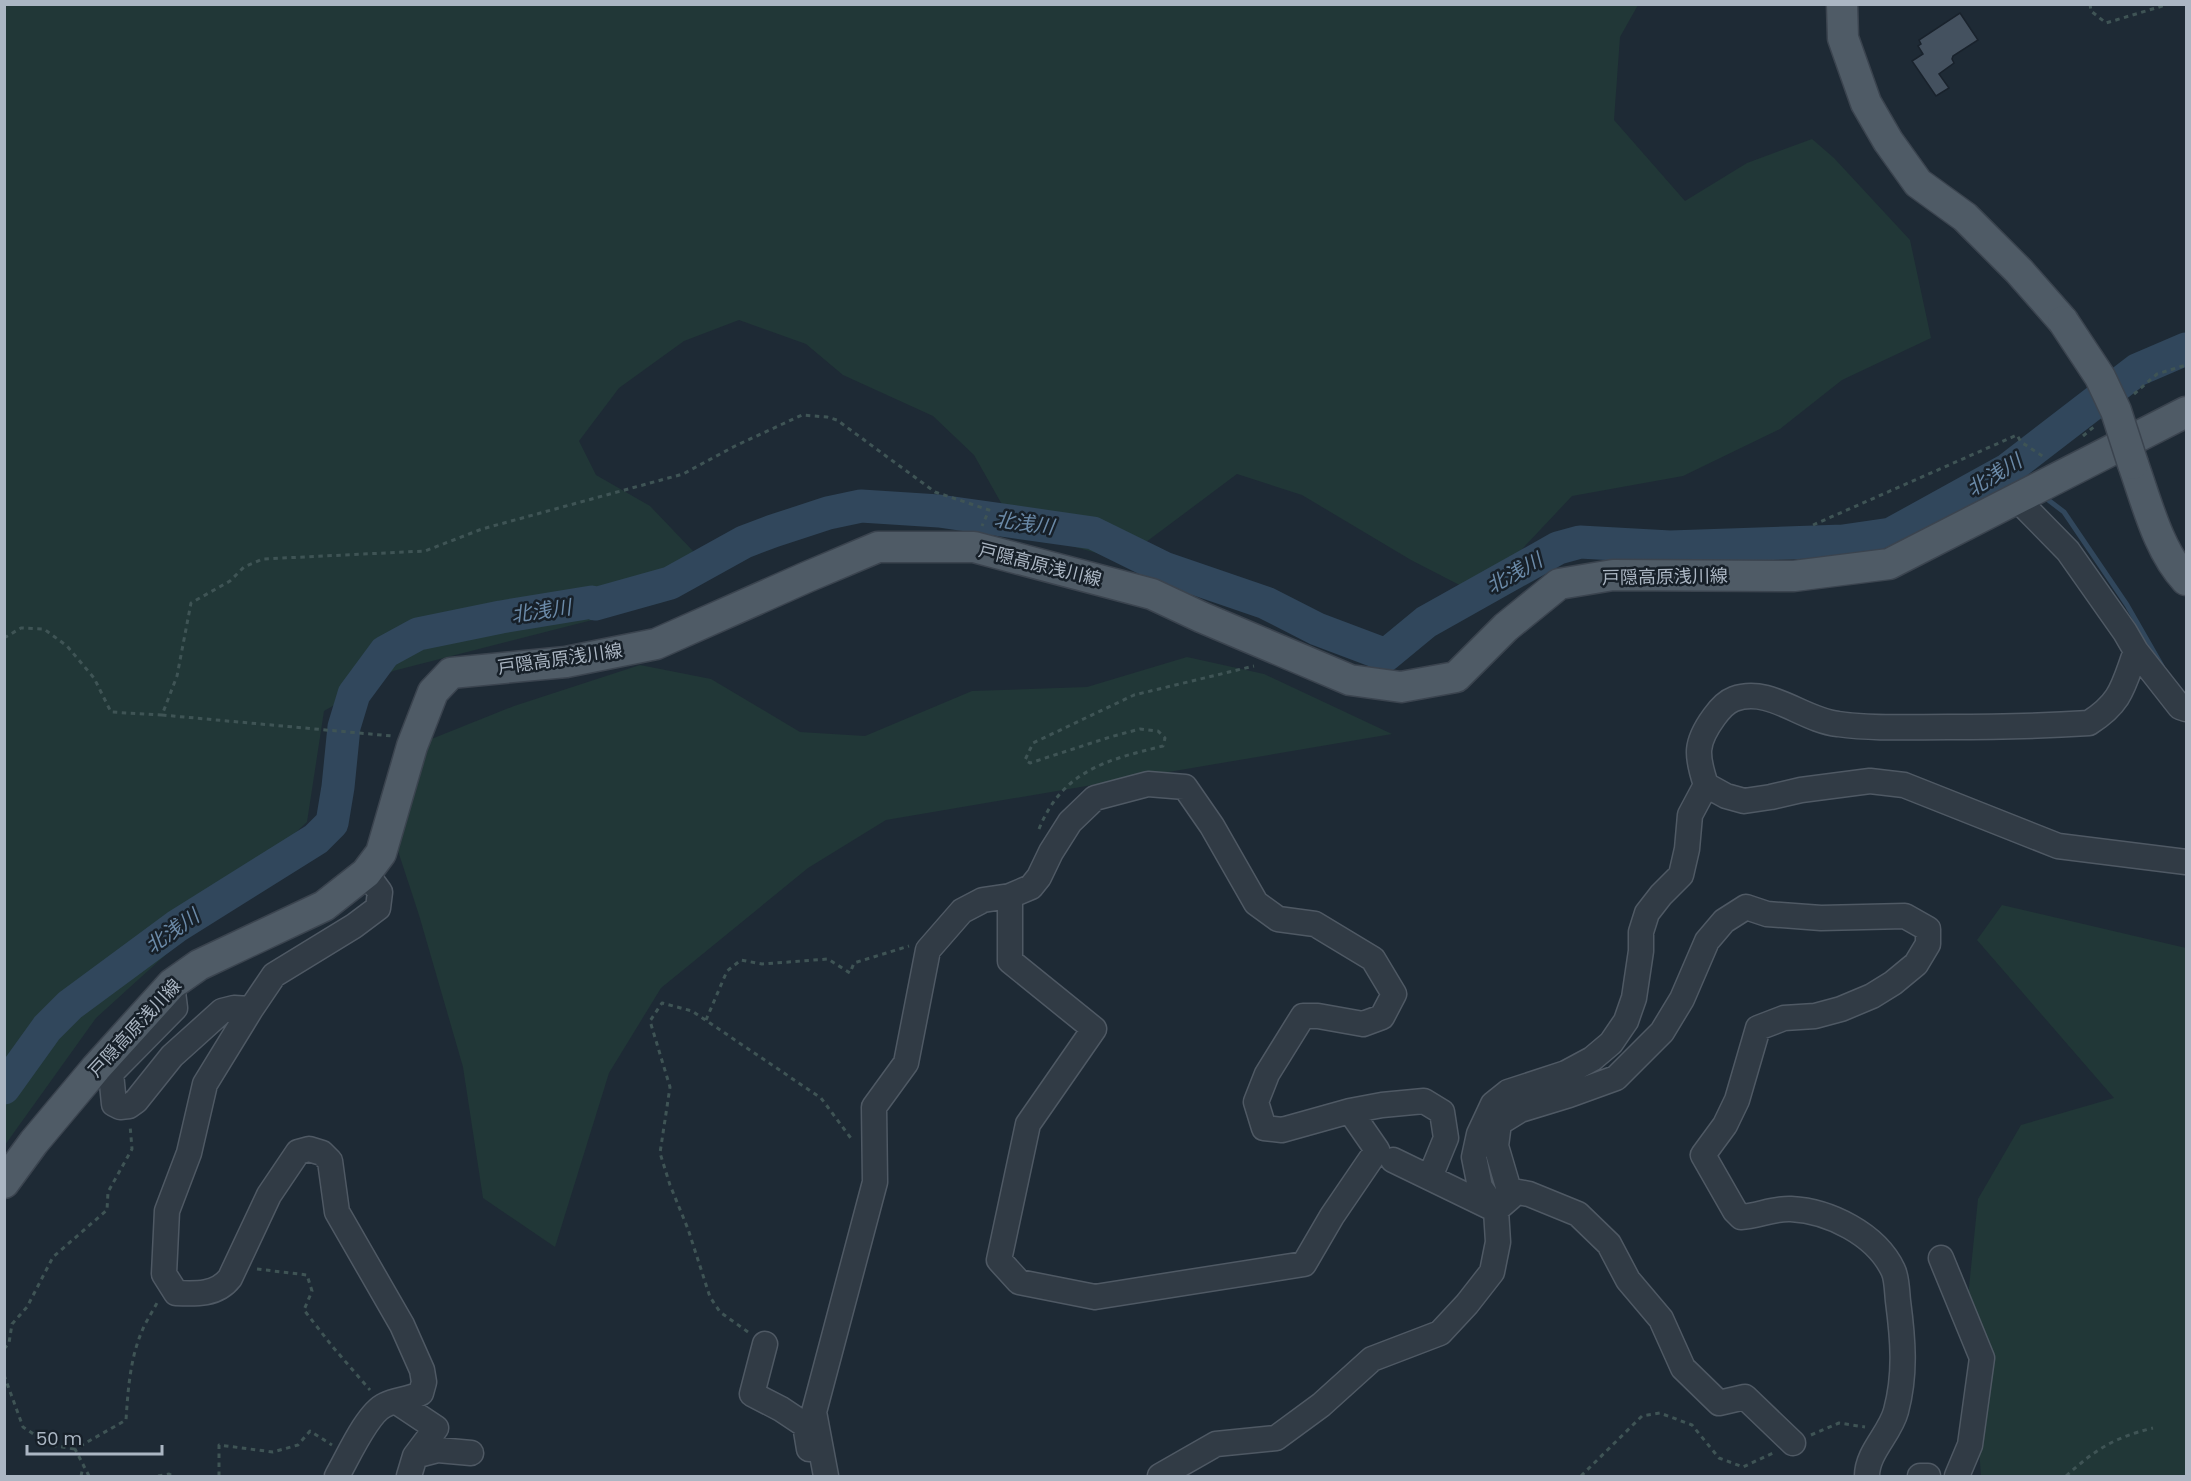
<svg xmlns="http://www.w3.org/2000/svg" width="2191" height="1481" font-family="Poppins,'Noto Sans JP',sans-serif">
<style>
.green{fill:#213737}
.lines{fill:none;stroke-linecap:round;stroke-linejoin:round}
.stream{stroke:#31475c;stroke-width:5}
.river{stroke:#31475c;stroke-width:33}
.building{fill:#44515f;stroke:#19222c;stroke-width:1.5}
.minor-casing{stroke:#4f5964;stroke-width:27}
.major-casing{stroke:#3b444f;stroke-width:33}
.path{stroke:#3f5455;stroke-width:3;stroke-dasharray:4.5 4.5;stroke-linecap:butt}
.minor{stroke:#313b45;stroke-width:24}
.major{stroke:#4f5b66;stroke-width:30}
.major-bridge-casing{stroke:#3b444f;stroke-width:33;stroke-linecap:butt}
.major-bridge{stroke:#4f5b66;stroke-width:30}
.labels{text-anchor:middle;stroke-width:5;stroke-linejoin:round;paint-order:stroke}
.street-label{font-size:18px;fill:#abb6c3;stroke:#172029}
.water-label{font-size:20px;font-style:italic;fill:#6b8aa8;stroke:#172029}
</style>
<rect width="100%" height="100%" fill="#1e2a35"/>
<path class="green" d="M5,4L1638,5L1620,37L1614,120L1685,201L1747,163L1812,139L1834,158L1910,240L1931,338L1842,380L1780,429L1683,476L1572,496L1479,595L1411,560L1302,495L1237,474L1122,560L1017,531L974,455L933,416L843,375L806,344L739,320L684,341L619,388L579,441L596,475L650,506L693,551L663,602L393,671L324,711L307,822L193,930L96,1018L5,1145Z
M1187,657L1264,674L1392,734L886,820L808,868L661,988L609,1073L555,1247L483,1198L463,1067L419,915L380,796L409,748L514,706L640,665L711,679L800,732L865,736L972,691L1087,687Z
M2002,905L2186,948V1476H1981L1968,1297L1978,1199L2021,1125L2114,1098L1977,940Z"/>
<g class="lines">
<path class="stream" d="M2007,470L2026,484
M2043,496L2064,512L2127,605L2162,666"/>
<path class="river" d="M4,1088L47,1028L70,1005L177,926L316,839L332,823L338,787L344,727L354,694L385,652L418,634L501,617L592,602L595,604L670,583L744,542L773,531L828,513L861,506L939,511L1093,533L1164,568L1266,603L1317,629L1386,655L1426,622L1558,548L1580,542L1670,547L1843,541L1891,534L2007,470L2137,370L2186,349"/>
</g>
<path class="building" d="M1960,13L1978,40L1953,56L1952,59L1954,63L1939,74L1949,88L1936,96L1912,61L1923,54L1918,46L1921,44L1919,40Z"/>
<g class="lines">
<defs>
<path id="minor" d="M2017,499L2068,551L2125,632L2136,651C2123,686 2122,702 2089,723C2042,726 1995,727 1948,727C1911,727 1874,729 1838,724C1802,720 1770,686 1734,699C1726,702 1719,710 1714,717C1695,743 1696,755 1706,785L1726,796L1744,801L1771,797L1801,790L1870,781L1904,785L2058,846L2186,862
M2136,651L2180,707L2186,709
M1010,896L1031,887L1039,877L1051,852L1070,822L1095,798L1148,784L1185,787L1212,826L1256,903L1278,919L1315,924L1373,959L1394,994L1382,1017L1363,1024L1318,1016H1303L1267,1074L1256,1102L1264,1128L1282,1130L1350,1111L1382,1105L1424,1101L1442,1112L1446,1138L1430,1177
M172,984L175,1008L111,1073L114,1104L120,1107L129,1106L136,1101L172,1056L222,1011L234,1008L251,1009L205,1084L189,1153L167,1211L164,1274L176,1293C196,1294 217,1295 230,1278L269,1195L298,1152L309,1149L322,1153L330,1161L337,1212L402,1325L422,1370L424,1382L421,1393C409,1400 397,1399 385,1405C367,1413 347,1459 337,1476
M251,1009L274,975L354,926L378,908L380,892L366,873
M1393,1160L1494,1209
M1508,1190L1529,1194L1578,1214L1609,1244L1628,1280L1661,1319L1683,1368L1719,1403L1745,1397L1793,1443
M1496,1210L1511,1197L1496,1146L1499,1123L1520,1110L1569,1095L1616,1078L1662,1032L1682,999L1707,941L1724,921L1746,907L1767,914L1821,918L1905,916L1928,929V944L1916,964L1893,983L1872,996L1841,1009L1815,1016L1784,1018L1758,1028L1737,1100L1725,1125L1703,1155L1735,1211L1741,1217C1757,1216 1775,1208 1791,1209C1829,1211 1876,1234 1893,1270C1897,1278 1897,1292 1898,1301C1903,1339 1906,1374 1896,1411C1890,1434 1867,1452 1867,1476
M1941,1258L1982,1358L1970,1445L1957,1476
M765,1344L752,1394L781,1409L805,1425L809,1449
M397,1402L436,1428L415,1456L409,1476
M415,1456L438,1450L471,1453
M826,1476L814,1412L875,1182L874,1107L906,1063L928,950L962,911L983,900L1010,896V961L1094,1029L1028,1124L999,1260L1019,1282L1095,1297L1304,1264L1332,1216L1377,1150L1350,1111
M1160,1476L1216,1444L1276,1438L1321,1405L1372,1359L1440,1333L1467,1304L1492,1272L1498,1242L1496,1210L1480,1187L1474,1157L1479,1134L1493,1104L1508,1092L1566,1073L1592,1059L1611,1043L1626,1021L1634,998L1641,951V932L1647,913L1661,895L1681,875L1687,849L1690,815L1706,785
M1920,1476H1928"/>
<path id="major" d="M1842,4L1843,38L1866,103L1888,141L1918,183L1965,217L2019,271L2063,321
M2133,464C2147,503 2158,550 2186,580
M4,1183L34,1142L96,1068L172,984L199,965L324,906L366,873L381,853L412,746L433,692L451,673L566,662L656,644L807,577L878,547H974L1152,594L1201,617L1350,680L1401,687L1456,677L1506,627L1559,584L1613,575L1794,576L1889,564L2186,412"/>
</defs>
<use href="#minor" class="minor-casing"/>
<use href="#major" class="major-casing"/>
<path class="path" d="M2090,4L2091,11L2106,23L2169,4
M2134,394L2157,374L2186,365
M2083,436L2096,425
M1813,525L2017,435L2021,442L2044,457
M4,638L21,628L44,629L67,646L94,678L111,712L162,715L177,676L191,603L230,581L244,567L263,559L425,551L482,529L683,474L735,446L802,415L827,417L837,420L935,492L989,510L982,526
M162,715L392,736
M1039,829C1063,770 1107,760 1163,746L1165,738L1158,731L1140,729L1110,737L1030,763L1025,760L1033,743L1134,695L1254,666
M706,1020L727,971L741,960L762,964L828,959L850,973L854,963L909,946
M257,1269L307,1275L312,1291L304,1310L332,1346L370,1390
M748,1332L720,1312L710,1297L688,1229L670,1185L660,1153L670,1087L650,1021L662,1003L692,1011L821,1098L853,1141
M4,1349L9,1343L12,1324L27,1307L53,1257L107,1210L108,1192L132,1149L130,1125
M4,1375L23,1427L50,1445L75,1449
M1811,1435L1839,1423L1865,1427
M81,1476L83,1467
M89,1476L75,1449L126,1420C128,1390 130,1359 142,1331C146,1321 153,1311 158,1301
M158,1476L169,1474L173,1476
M219,1476V1445L273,1452L298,1445L310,1431L332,1445
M1581,1476L1642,1416L1660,1413L1692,1425L1719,1458L1743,1467L1773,1453
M2066,1476C2096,1449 2113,1438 2153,1428"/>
<use href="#minor" class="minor"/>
<use href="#major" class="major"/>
<defs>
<path id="major-bridge" d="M2063,321L2100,377L2116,411L2133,464"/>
</defs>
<use href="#major-bridge" class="major-bridge-casing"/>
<use href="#major-bridge" class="major-bridge"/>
</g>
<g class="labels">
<g class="street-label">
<text transform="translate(1040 565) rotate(14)" y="6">戸隠高原浅川線</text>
<text transform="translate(1665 577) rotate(-1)" y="6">戸隠高原浅川線</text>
<text transform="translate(560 659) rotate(-8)" y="6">戸隠高原浅川線</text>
<text transform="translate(135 1028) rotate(-47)" y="6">戸隠高原浅川線</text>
</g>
<g class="water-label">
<text transform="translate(1994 475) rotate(-32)" y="7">北浅川</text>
<text transform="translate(1024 523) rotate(8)" y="7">北浅川</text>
<text transform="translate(1514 573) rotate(-29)" y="7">北浅川</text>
<text transform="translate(541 611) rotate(-8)" y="7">北浅川</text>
<text transform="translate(172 931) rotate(-35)" y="7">北浅川</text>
</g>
</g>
<rect width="2191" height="1481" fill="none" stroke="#abb6c3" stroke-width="12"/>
<path d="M27 1445v9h135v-9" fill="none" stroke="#abb6c3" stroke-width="3"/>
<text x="36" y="1445" font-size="18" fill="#abb6c3" stroke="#172029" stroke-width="4.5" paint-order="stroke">50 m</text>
</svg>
